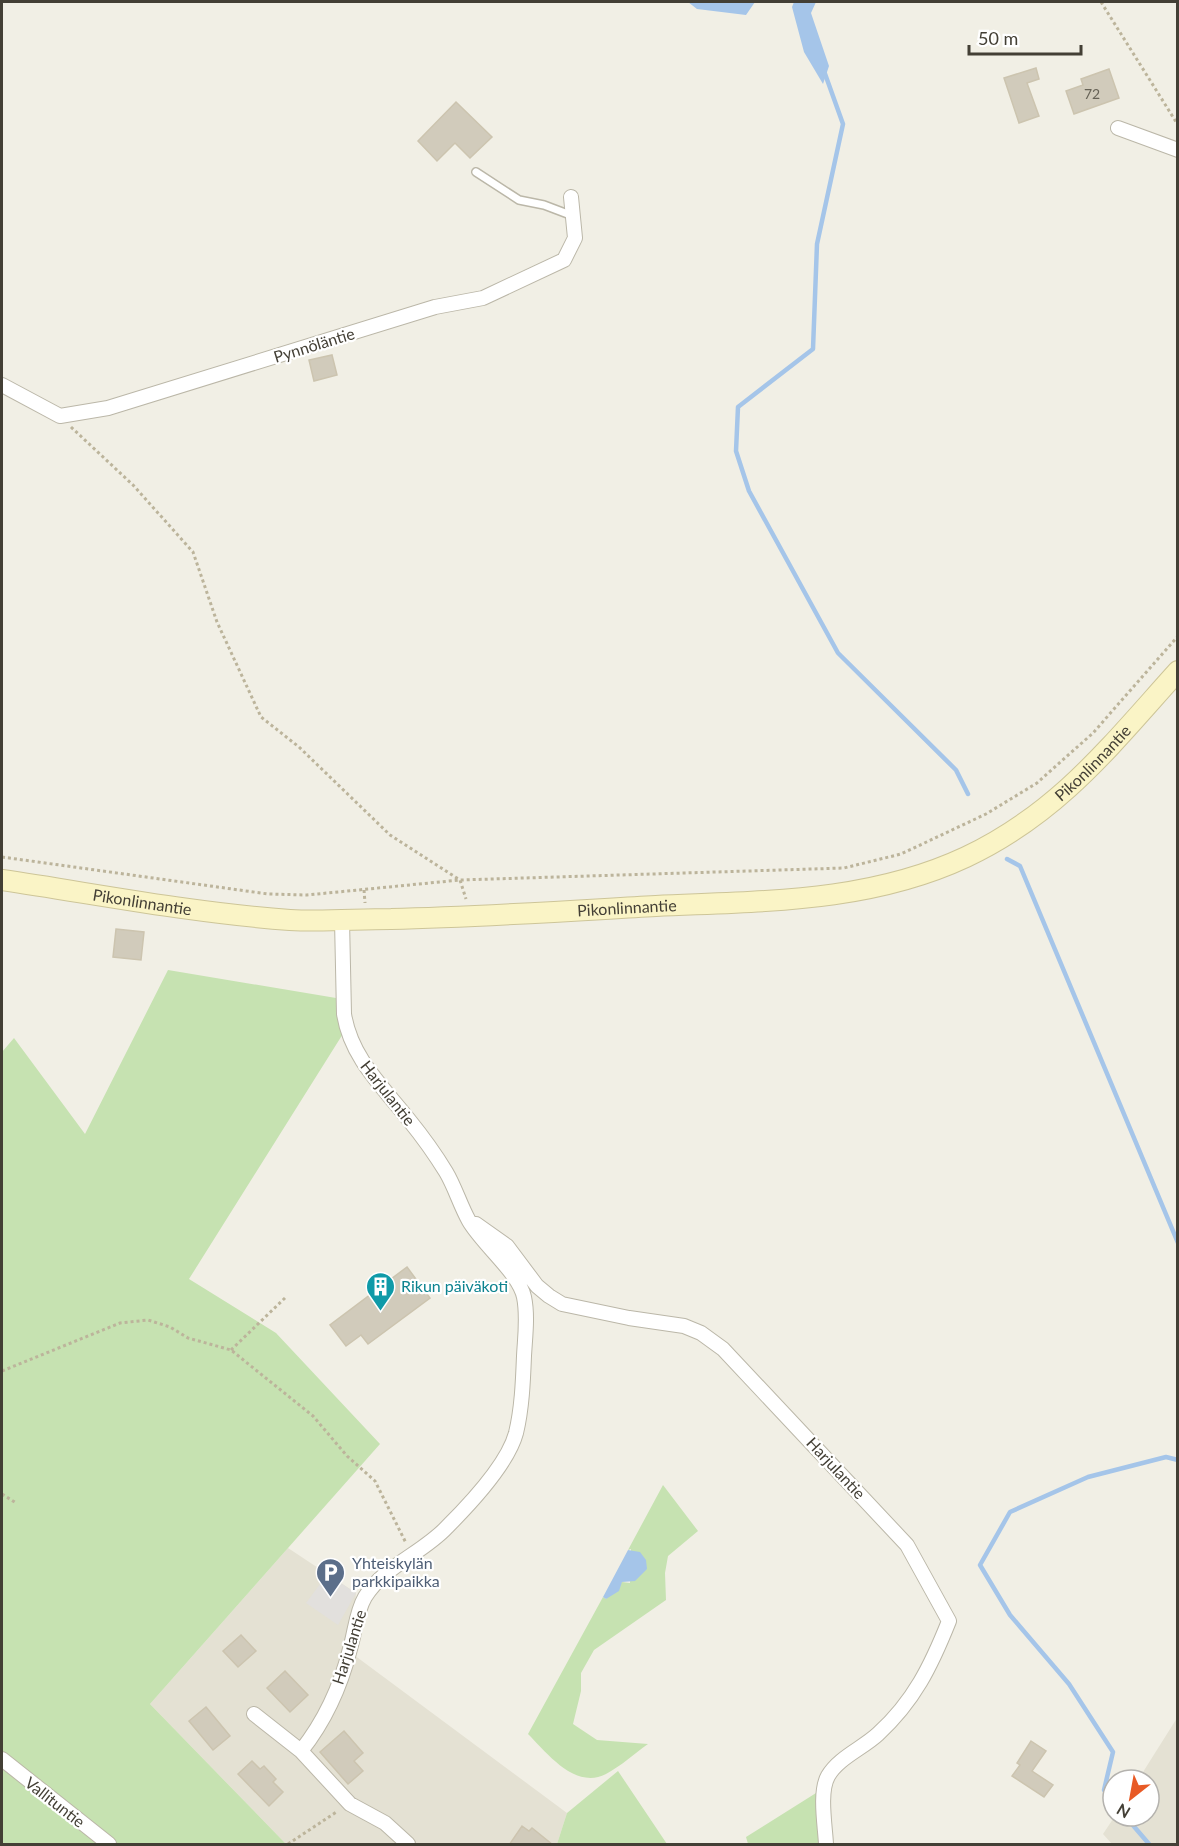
<svg xmlns="http://www.w3.org/2000/svg" width="1179" height="1846" font-family="Lato,sans-serif">
<style>
.residential{fill:#e4e1d3}
.green{fill:#c6e2b1}
.parking{fill:#e2e0dd}
.water{fill:#a5c5e9}
.lines{fill:none;stroke-linecap:round;stroke-linejoin:round}
.stream{stroke:#a5c5e9;stroke-width:4.5}
.building{fill:#d1cbbb;stroke:#ccc4af;stroke-width:1.5}
.lane-casing{stroke:#bbb7a8;stroke-width:10}
.street-casing{stroke:#bbb7a8;stroke-width:16}
.secondary-casing{stroke:#cdc598;stroke-width:22}
.path{stroke:#bcb49b;stroke-width:3;stroke-dasharray:3 3;stroke-linecap:butt}
.lane{stroke:#fff;stroke-width:7}
.street{stroke:#fff;stroke-width:14}
.secondary{stroke:#faf4c6;stroke-width:20}
.labels{text-anchor:middle;stroke-width:4.5;stroke-linejoin:round;paint-order:stroke}
.number-label{font-size:14px;fill:#666256}
.street-label{font-size:16px;fill:#433f35;stroke:#fff}
.culture-label{font-size:16px;fill:#0d838f;stroke:#fff;text-anchor:start}
.service-label{font-size:16px;fill:#4e5e75;stroke:#fff;text-anchor:start}
</style>
<rect width="100%" height="100%" fill="#f1efe5"/>
<path class="residential" d="M288,1548L356,1593L350,1652L567,1813L557,1844H286L150,1704Z
M1177,1718V1844H1112L1103,1834L1115,1816H1149V1780H1138Z"/>
<path class="green" d="M168,970L342,999L346,1029L189,1279L276,1333L380,1444L150,1704L286,1844H2V1052L14,1038L85,1134Z
M663,1485L698,1531L668,1556L665,1573L666,1600L594,1650L581,1673V1691L573,1724L597,1740L648,1744C634,1754 621,1766 606,1774C575,1790 547,1753 528,1734L603,1597L606,1599L622,1582L630,1583L631,1549L628,1550Z
M618,1771L667,1844H557L567,1813Z
M824,1788L826,1844H748L746,1837Z"/>
<path class="parking" d="M323,1580H336L356,1593L338,1625L306,1603Z"/>
<path class="water" d="M688,2H755L746,15L697,9Z
M794,2H816L811,13L829,66L823,84L804,52L792,7Z
M628,1550L640,1552L646,1560L647,1569L635,1581L622,1582L619,1591L606,1599L603,1597Z"/>
<g class="lines">
<path class="stream" d="M824,71L843,124L817,244L813,349L738,407L736,451L749,491L838,653L956,770L968,794
M1007,859L1020,866L1178,1243
M1113,1801L1104,1790L1113,1752L1069,1684L1010,1615L980,1565L1010,1512L1088,1477L1166,1457L1178,1460
M1125,1816L1149,1844"/>
</g>
<path class="building" d="M1036,68L1039,79L1027,83L1039,116L1019,123L1004,78Z
M1109,69L1119,98L1074,114L1066,91L1083,85L1081,79Z
M456,102L492,137L470,158L455,143L437,161L418,141Z
M332,355L337,375L314,381L309,360Z
M116,929L144,932L141,960L113,957Z
M407,1267L430,1298L368,1344L361,1335L346,1346L330,1325Z
M241,1635L256,1651L238,1667L223,1651Z
M285,1671L308,1695L290,1712L267,1688Z
M206,1707L230,1736L213,1750L189,1721Z
M344,1731L363,1753L354,1761L363,1771L348,1784L320,1752Z
M1031,1741L1046,1751L1032,1771L1053,1785L1044,1797L1012,1776L1020,1765L1017,1763Z
M252,1761L260,1769L264,1766L276,1779L273,1782L283,1792L269,1806L238,1774Z
M522,1826L529,1831L532,1828L553,1845H509Z"/>
<g class="lines">
<defs>
<path id="lane" d="M476,172L519,200L544,205L573,216"/>
<path id="street" d="M1118,128L1178,150
M2,385L60,416L108,408L435,307L483,298L564,260L575,238L571,197
M476,1224L507,1246L537,1286L549,1296L562,1304L629,1318L684,1326L701,1333L723,1349L907,1545L949,1621C931,1666 914,1701 878,1734C863,1748 838,1758 828,1776C819,1792 825,1825 826,1844
M254,1714L301,1751L350,1804L385,1823L408,1844
M301,1751C324,1722 341,1685 350,1649C355,1633 356,1612 365,1597C384,1566 423,1553 447,1527C469,1505 508,1463 516,1433C522,1408 523,1381 524,1356C525,1337 528,1316 524,1297C519,1273 483,1245 469,1221C460,1205 455,1187 446,1172C435,1154 422,1136 409,1120C383,1087 351,1058 344,1014L342,920
M2,1759L109,1844"/>
<g id="secondary">
<path id="s1" d="M2,880C97,894 193,913 290,920C323,922 357,919 391,919C479,917 568,911 656,906C761,901 868,903 966,857C1059,813 1111,745 1178,671"/>
</g>
</defs>
<use href="#lane" class="lane-casing"/>
<use href="#street" class="street-casing"/>
<use href="#secondary" class="secondary-casing"/>
<path class="path" d="M1101,2L1178,125
M71,427L133,485L193,552L217,622L261,717L299,747L390,835L460,880L466,899
M2,857L268,894L307,895L460,880L844,868L901,854L986,814L1037,783L1093,733L1178,636
M364,890L365,903
M231,1350L286,1297
M2,1371L120,1323L148,1320L170,1327L188,1338L231,1350L313,1416L347,1456L375,1481L406,1543
M2,1494L16,1503
M288,1844L338,1811"/>
<use href="#lane" class="lane"/>
<use href="#street" class="street"/>
<use href="#secondary" class="secondary"/>
</g>
<defs>
<symbol id="building-pin" viewBox="-11 -11 22 30"><path d="M0 17L-7.5 6A9.5 9.5 0 1 1 7.5 6Z" fill="#0f9aa8" stroke="#fff"/><path d="M-4-6H4V6H1V3H-1V6H-4ZM-2.5-4.3h1.7v1.8h-1.7ZM.8-4.3h1.7v1.8H.8ZM-2.5-1h1.7V.8h-1.7ZM.8-1h1.7V.8H.8Z" fill="#fff"/></symbol>
<symbol id="parking-pin" viewBox="-11 -11 22 30"><path d="M0 17L-7.5 6A9.5 9.5 0 1 1 7.5 6Z" fill="#5c6f8a" stroke="#fff"/><path d="M-3.5-5.5H1a3.5 3.5 0 0 1 0 7H-1V5.5H-3.5ZM-1-3.4V-.6H.8a1.4 1.4 0 0 0 0-2.8Z" fill="#fff"/></symbol>
</defs>
<g fill-rule="evenodd">
<use href="#building-pin" x="364" y="1270" width="33" height="45"/>
<use href="#parking-pin" x="314" y="1556" width="33" height="45"/>
</g>
<g class="labels">
<g class="number-label">
<text x="1092" y="99">72</text>
</g>
<g class="street-label">
<text transform="translate(314 345) rotate(-17)" y="6">Pynnöläntie</text>
<text dy="6" stroke="none"><textPath href="#s1" startOffset="1132">Pikonlinnantie</textPath></text>
<text dy="6" stroke="none"><textPath href="#s1" startOffset="142">Pikonlinnantie</textPath></text>
<text dy="6" stroke="none"><textPath href="#s1" startOffset="628">Pikonlinnantie</textPath></text>
<text transform="translate(388 1093) rotate(52)" y="6">Harjulantie</text>
<text transform="translate(836 1468) rotate(47)" y="6">Harjulantie</text>
<text transform="translate(349 1647) rotate(-72)" y="6">Harjulantie</text>
<text transform="translate(55 1802) rotate(38)" y="6">Vallituntie</text>
</g>
<g class="culture-label">
<text x="401" y="1292">Rikun päiväkoti</text>
</g>
<g class="service-label">
<text x="352" y="1569">Yhteiskylän<tspan x="352" dy="18">parkkipaikka</tspan></text>
</g>
</g>
<rect width="1179" height="1846" fill="none" stroke="#433f35" stroke-width="6"/>
<g transform="translate(1131 1798) rotate(211)"><circle r="28" fill="#ffffff" stroke="#b4b2ae" stroke-width="1.5"/>
<path d="M0-4.5L10 22L0 15L-10 22Z" fill="#e85a25"/>
<text y="-9" font-size="16" font-weight="bold" text-anchor="middle" fill="#433f35">N</text>
</g>
<path d="M969 45v9h112v-9" fill="none" stroke="#433f35" stroke-width="3"/>
<text x="978" y="45" font-size="18" fill="#433f35" stroke="#ffffff" stroke-width="4.5" paint-order="stroke">50 m</text>
</svg>
